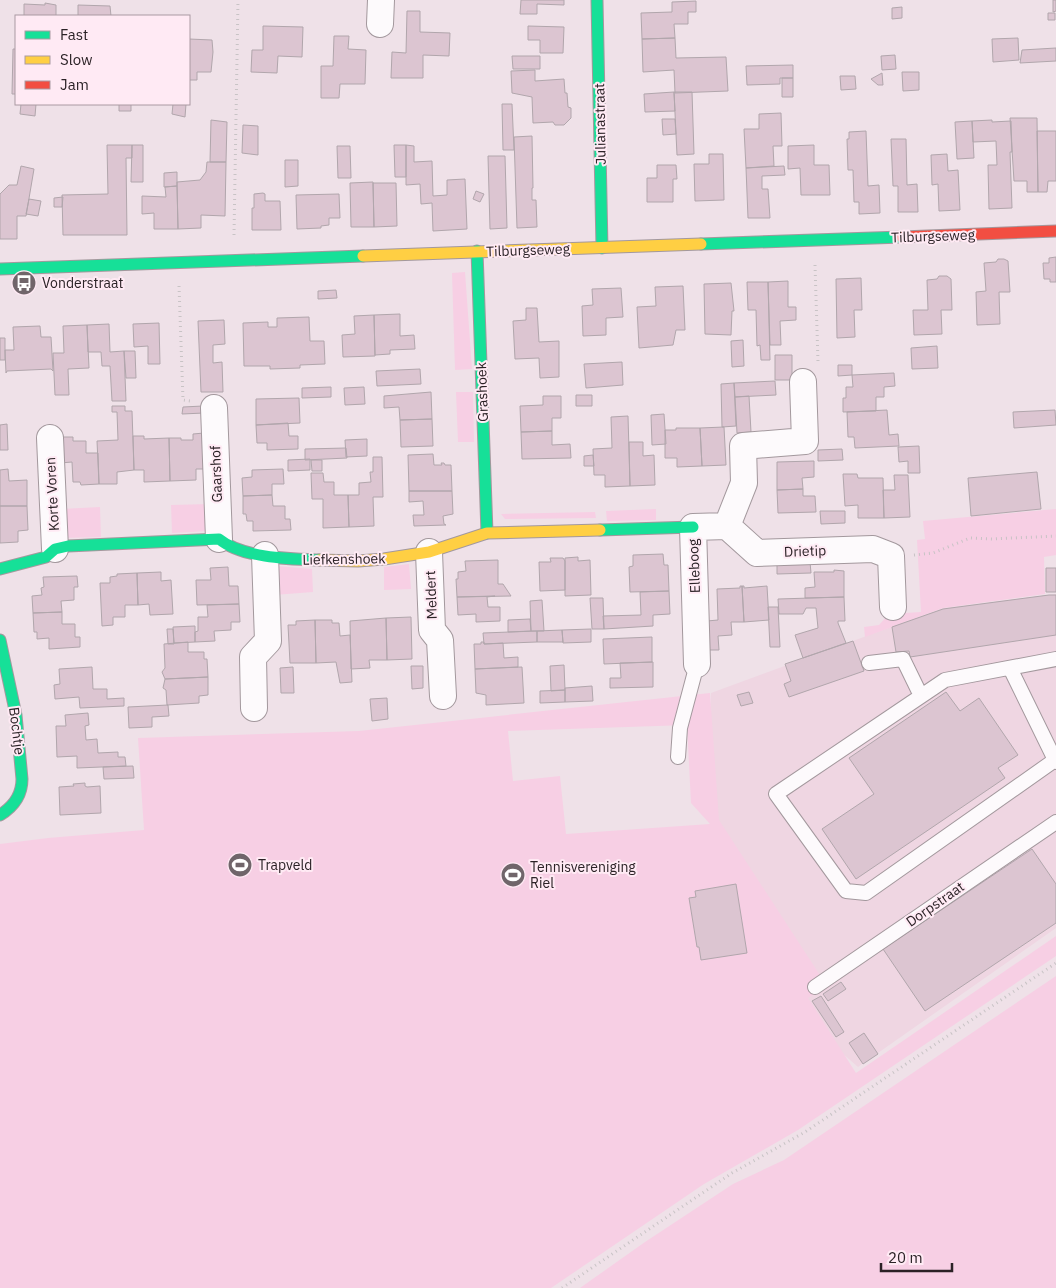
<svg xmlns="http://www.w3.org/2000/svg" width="1056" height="1288" font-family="'IBM Plex Sans',sans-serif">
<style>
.built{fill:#efd6e2}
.green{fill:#f7cfe4;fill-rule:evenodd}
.building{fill:#dcc5d1;stroke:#b1a6ac}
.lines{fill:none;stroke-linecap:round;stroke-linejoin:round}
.lane-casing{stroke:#a3989d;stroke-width:16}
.street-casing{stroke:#a3989d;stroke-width:28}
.fast-casing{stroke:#a3989d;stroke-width:13}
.slow-casing{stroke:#a3989d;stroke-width:13}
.jam-casing{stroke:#a3989d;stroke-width:13}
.path{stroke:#c8c3c5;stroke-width:3;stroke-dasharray:1 4;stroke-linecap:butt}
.lane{stroke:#fdfafc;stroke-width:14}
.street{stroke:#fdfafc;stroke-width:26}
.fast{stroke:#16e098;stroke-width:11}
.slow{stroke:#ffcf43;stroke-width:11}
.jam{stroke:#f24e42;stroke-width:11}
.labels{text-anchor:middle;stroke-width:4;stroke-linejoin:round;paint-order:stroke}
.street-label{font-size:14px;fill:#2b2226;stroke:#ffeaf4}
.poi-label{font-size:14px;fill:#2b2226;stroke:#ffeaf4;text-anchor:start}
</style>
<rect width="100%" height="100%" fill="#efe1e8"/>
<path class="built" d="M1056,594V928L858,1067L809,1024L710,816L711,693L943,608Z"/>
<path class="green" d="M465,272L472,369L455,370L452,273Z
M456,392H473L474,442H458Z
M210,504V531L172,533L171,505Z
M100,507L101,537L62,538L61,509Z
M656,509V520L607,521L606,511Z
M1056,509V555L1044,557L1045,594L943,608L865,637L864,627L879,625L889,614L921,612L917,540L925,539L923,521Z
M595,512L596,518L505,519L501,514Z
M409,564L411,589L384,590V567Z
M277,566L312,569L313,592L274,595Z
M710,693L719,820L827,986L808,998L856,1073L1056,936V956L798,1130L704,1184L551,1288H0V844L48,838L144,830L138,738L359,731ZM687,725L691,803L710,824L566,834L560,776L513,781L508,731Z
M1056,976V1288H580L645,1242L733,1184L784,1160Z"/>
<path class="building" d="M521,0H564V5L537,4V14H520Z
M1053,0H1056V11L1053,12Z
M696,1V12H688V24H674L675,38L642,39L641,13L672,12V2Z
M45,3L56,5V16H24V4L45,5Z
M78,5L110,6L111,16H78Z
M902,7V18L892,19V8Z
M407,11H420V32L450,33L449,56L423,55V78H391L392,52L406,53Z
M1048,13H1055V20H1048Z
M263,26L303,27L302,57L278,56L277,73L251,72L252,50H263Z
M528,26L564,27L563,53H540V40H528Z
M334,36H349L348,49L366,50L365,84H340L339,98H321V66H333Z
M675,38L676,58L726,57L728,91L675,93L674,70L643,72L642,39Z
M1018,38L1019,60L993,62L992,39Z
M189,39L212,40L213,52L211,72H197V80H189Z
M1056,48V61L1020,63L1022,50Z
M13,49H16V94H12Z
M895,55L896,69L882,70L881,56Z
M512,56H540V69H513Z
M793,65V78H780V84L747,85L746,66Z
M535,70V81L564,79L565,93H567L568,107L571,108V118L564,125H555L553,122L533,123L532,97L512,93L511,71Z
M902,72H919V90L903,91Z
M882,73L883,85H878L871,79Z
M840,76H855L856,89L841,90Z
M782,78H793V97H782Z
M674,92L675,111L645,112L644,94Z
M674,92H692L694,154L677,155Z
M21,104H36L35,116L20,114Z
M119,104H131V111H119Z
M173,104H186L185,117L172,114Z
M502,104H512L514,150H503Z
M781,113L782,146H773L774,166L746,168L744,129H759V114Z
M1010,118H1037L1038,192H1027V181H1014Z
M662,119H675L676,134L663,135Z
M211,120L227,122L226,162H210Z
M992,120V122L1011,121L1012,152H1010L1012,208L989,209L988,165H997L996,141L973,142L972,121Z
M972,121L974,158L957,159L955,122Z
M243,125L258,126V155L242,153Z
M866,131L868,186L879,185L880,213L859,214V202H854L853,170H848L847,139H849V132Z
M1037,131H1056V181H1048L1047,192H1038Z
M532,136L533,188H532V200H536L537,227L517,228L514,137Z
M891,139H906L907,185L917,184L918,212H898V186H893Z
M107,145H132V158H126L127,235H63L62,195L108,194Z
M132,145H143V182H131Z
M394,145H406V177H395Z
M406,145L414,146V162L432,161L433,196L447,195V180L465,179L467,229L433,231L432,203L421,204L420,184L406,185Z
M814,145V165H829L830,195H801L800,168L788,169V146Z
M337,146H350L351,178H338Z
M709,154H723L724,200L695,201L694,164H709Z
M947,154L948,171L958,170L960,210L939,211L938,184L932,185L931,155Z
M488,156H505L507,228L490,229Z
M285,160H298V186L285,187Z
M207,162H226L225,216L201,215V228L178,229L177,182L200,180L206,172Z
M657,165H676L677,179H673V202H647V178H657Z
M21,166L34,169L26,216H17V239H0V194L9,185H17Z
M784,166L785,175L762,176V189H768L770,218H748L746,168Z
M177,172V186L164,187V173Z
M373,182L374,227H351L350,183Z
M373,183H396L397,226L374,227Z
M177,186L178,229H154V213L142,214V196L166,197L165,187Z
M476,191L484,194L480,202L473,199Z
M263,193L265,194V201H280L281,230H252V208H254V194Z
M339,194L340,218H329V225L321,226V228L297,229L296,195Z
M63,197L62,207H54V198Z
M29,199L41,201L38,216L26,214Z
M1056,257V282H1050V279H1044L1043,263H1049V258Z
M998,259H1004L1008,261L1010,292H999L1000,324L977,325L976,292L986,291L984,263L996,262Z
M939,276H947L951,279L952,310H941L942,334L914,335L913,310H928L927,280L937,279Z
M861,278L862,310H854L855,337L837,338L836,279Z
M788,281V307H796V320L780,321L781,345H770L768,282Z
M747,282H768L770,360H761L760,345L757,346L756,310H748Z
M731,283L734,311H732L731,335L705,334L704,284Z
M683,286L685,330H676L673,345L639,348L637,307L656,306L655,287Z
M621,288L623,317L606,318V335L583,336L582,306L593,305L592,289Z
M336,290L337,298L318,299V291Z
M526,308H537L539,342L559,341V377L540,378L539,358L515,359L513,321L526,320Z
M400,314V336L414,335L415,349L390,350V354L375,355L374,315Z
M374,315L375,356L343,357L342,335L355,334L354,316Z
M309,317L310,341H324L325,364L300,365V368L270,369V366H244L243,323L268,322V327H277V318Z
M224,320L225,344L213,345V363L222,362L223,392H201L198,321Z
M159,323L160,364H148V346L134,347L133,324Z
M109,324L110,352L124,351L126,401H112L110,366H102L101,352H88L87,325Z
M87,325L89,368L68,369L69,395H55L53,353H64L63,326Z
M40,326L41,337H51L53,371L51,369L7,371L6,373L5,350H14L13,327Z
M0,338H5V360H0Z
M743,340L744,366L732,367L731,341Z
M937,346L938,368L912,369L911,348Z
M124,351H135L136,378H126Z
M775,355H792V380H775Z
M622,362L623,385L586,388L584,364Z
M838,365H852V375L838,376Z
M420,369L421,384L377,386L376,371Z
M894,373L895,386L884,387V397H876V411L843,412V398H846V387H853L852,375Z
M775,381L776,395L735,397L734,383Z
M734,383L736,426L722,427L721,384Z
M331,387V397L302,398V388Z
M364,387L365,404L345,405L344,388Z
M431,392L432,419L400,420L399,407L384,408V396Z
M576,395H592V406H576Z
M543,396H561V418H552V431L521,432L520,406L543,405Z
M749,396L751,432L737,433L735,397Z
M299,398L300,423L256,425V399Z
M112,406H125V411H132L134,470L117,472V484H99L97,441L118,440L117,412H112Z
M203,406L204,413L182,414L183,407Z
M887,410L889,435L898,434L899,446L855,448L854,437H848L847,412Z
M1055,410L1056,425L1014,428L1013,412Z
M664,414L666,444L652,445L651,415Z
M628,416L630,486L605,487V475H594L593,449L612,448L611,417Z
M432,419L433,446L401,447L400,420Z
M288,423L289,436H298V449L267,450V443H257L256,425Z
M7,424L8,450H0V425Z
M724,427L726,465L702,466L700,428Z
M676,428H700L702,466L677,467V458H665V430H676Z
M552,431V445L570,444L571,458L522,459L521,432Z
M204,433L206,469H196V480L170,481L169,438H181V440H193V434Z
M133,436H144V439L169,438L170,481L144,482V470H134Z
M59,437H73V441H86V453H98L99,484L81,485L80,482H73L72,462L60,463Z
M367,439V456L346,457L345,440Z
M629,442H643V456L654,455L655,485L630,486Z
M919,446L920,473H908V461L899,462L898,447Z
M346,448L347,458L305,460V449Z
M842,449L843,460L818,461V450Z
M433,454L434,465H442L441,463H444L445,465H451L452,491H409L408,455Z
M593,455L594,466H584V456Z
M373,457H382L383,497H373L374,526L349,527L348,495H359V483L371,482L370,472H373Z
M310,459V470L288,471V460Z
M311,460H322V471H312Z
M814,461V477L802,478L803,489L777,490V462Z
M8,469L9,481L27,480V506H0V470Z
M283,469L284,484H272V495L243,496L242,478L252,477V470Z
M1037,472L1041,509L971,516L968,478Z
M311,473H323L324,482H334V495H348L349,527L323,528V499H312Z
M843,474H857L858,478H883L884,518H858V505L845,506Z
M894,475H908L910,517L884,518L883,490H895Z
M803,489V496H815L816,512L778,513L777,490Z
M409,491H452L453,514L443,516L444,524L446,525L414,526L413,515H424L423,501L409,502Z
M272,495L273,506H285V519H290L291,530L253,531V521H247L246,514H243V496Z
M0,506H27L28,530L18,531V542L0,543Z
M820,511H845V523L821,524Z
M663,554L664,565H668L669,591L630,592L629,567L633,566V555Z
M578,557V561L590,560L591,595L565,596V558Z
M550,558H563L565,561V590L540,591L539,562H551Z
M498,560V584H503L511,596L457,597L456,579H458V572L466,571L465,561Z
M810,562L811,573L777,574V563Z
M228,567L229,586H238L239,604L197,605L196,580H211L210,568Z
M1046,568H1056V592H1046Z
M834,570L844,571V597L805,598V588L815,587L814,572H834Z
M161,572V581L171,580L173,614L150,615L149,604L138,605L137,573Z
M137,573L138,605H125V617H113V625L102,626L100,583H110V577L117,576V574Z
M77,576L78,587H74V600L61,601L62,612L33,613L32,596L42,595L41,588L44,587L43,577Z
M740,586H742L744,622H731L732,635L718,636L719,650H708L707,621L718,620L717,589L740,588Z
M742,586H744V588L767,586L769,620L744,622Z
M669,591L670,614L653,615V626L604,629L603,616L641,615L640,592Z
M1049,595H1056V635L910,657L909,651L896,652L892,627L943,609Z
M495,596L487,597L488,607H500V621L476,622V614L458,615L457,597Z
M844,597L845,621H838V623L846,643L803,658L795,635L818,628L816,608H806L803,614H779L778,599Z
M590,598H603L604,629H592Z
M542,600L544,631H531L530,601Z
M239,604L240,622H231V630L214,631L215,641L195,642V632L198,631V617H208L207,605Z
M768,607H778L780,647H770Z
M62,612V624H75V637H80V647L49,649V638L37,639V632H34L33,613Z
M411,617L412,659L387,660L386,618Z
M386,618L387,660H369L370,668L351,669L350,621Z
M530,619L531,631L508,632V620Z
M315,620H332V623H339L340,636L350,635L352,682L340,683L336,662L316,663Z
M315,620L316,663H290L288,625H296V621Z
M195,626V642L174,643L173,627Z
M167,629H173L174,644H168Z
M591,629V642L563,643L562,630Z
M562,630L563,642H537V631Z
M537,631V642L484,644L483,633Z
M652,637V662L604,664L603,639Z
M853,641L864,671L789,697L784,684L791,681L785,664Z
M188,642V652H204V659H207L208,677L165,679L162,672L165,668L164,644Z
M481,642H484V644L503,643L504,658L518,657V667L475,669L474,644H481Z
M653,662V687L610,688V678H621L620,663Z
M564,665L565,690L551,691L550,666Z
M411,666H423V688L412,689Z
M92,667L93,689H107V699L124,698V706L80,708L79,697L55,699L54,685L60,684L59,669Z
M293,667L294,693H281L280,668Z
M522,667L524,703L486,705V695L476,693L475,669Z
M208,677V695L199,696V703L167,705L166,690L163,688L165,679Z
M592,686L593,701L565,702V688Z
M565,690V702L540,703V691Z
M749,692L753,703L741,706L737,695Z
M946,692L960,711L979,698L1018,755L998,768L1005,778L856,879L822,829L874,794L849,758Z
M387,698L388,719L372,721L370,699Z
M168,705L169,716L152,717V727L129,728L128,707Z
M88,713L89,725L85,726L86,740L97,739L98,753L118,752V757H125L126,766L77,768V756L57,757L56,726H66L65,715Z
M133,766L134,778L104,779L103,767Z
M85,783V786L87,787L100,786L101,813L60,815L59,787L74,786L73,784Z
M1032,849L1056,884V923L925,1011L883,949Z
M736,884L747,953L701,960L699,947H697L689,898L696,897L695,891Z
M841,982L846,989L828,1001L823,994Z
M821,996L844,1032L836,1037L812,1001Z
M864,1033L878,1054L863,1064L849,1043Z"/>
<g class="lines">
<defs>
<path id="lane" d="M869,663L903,659L921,696
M1010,668L1056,762
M678,757L680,728L697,664
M1055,760L866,893L846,891L776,794L945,680L1056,659
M815,987L1056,822"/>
<path id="street" d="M380,24L381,0
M214,408L219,539
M50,438L55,549
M727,526L757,553L873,549L891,556L893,607
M429,552L432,630L440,640L443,696
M697,664L693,527L727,526L744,483L743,446L805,441L803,382
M254,708L253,657L268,641L265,555"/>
<path id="fast" d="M597,0L602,248
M701,244L902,237
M477,251L487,533
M0,269L363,256
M600,530L693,527
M0,569L46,557L55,549L68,546L219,539C242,558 290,559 319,560
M0,640L16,715L22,779C22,795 13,807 0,815"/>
<path id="slow" d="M363,256L701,244
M319,560L358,561L384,559L429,552L487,533L600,530"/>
<path id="jam" d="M902,237L1056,231"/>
</defs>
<use href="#lane" class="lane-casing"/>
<use href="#street" class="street-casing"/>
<use href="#fast" class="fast-casing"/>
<use href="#slow" class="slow-casing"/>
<use href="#jam" class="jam-casing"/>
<path class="path" d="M234,235L238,0
M815,265L818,362
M179,286L183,400L190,401
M914,555L933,553L970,538L992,539L1056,536
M562,1288L732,1173L805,1132L1056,963"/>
<use href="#lane" class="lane"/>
<use href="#street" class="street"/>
<use href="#fast" class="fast"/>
<use href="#slow" class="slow"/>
<use href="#jam" class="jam"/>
</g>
<defs>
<symbol id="bus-disc" viewBox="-11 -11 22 22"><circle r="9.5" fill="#70656a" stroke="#ffeaf4"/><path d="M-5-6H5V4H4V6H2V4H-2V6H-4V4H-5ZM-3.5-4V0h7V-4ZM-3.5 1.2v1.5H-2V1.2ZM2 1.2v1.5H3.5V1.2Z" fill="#fff"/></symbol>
<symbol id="stadium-disc" viewBox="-11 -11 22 22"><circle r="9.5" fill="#70656a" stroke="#ffeaf4"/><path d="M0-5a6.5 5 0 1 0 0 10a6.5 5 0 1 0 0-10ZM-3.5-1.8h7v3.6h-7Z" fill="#fff"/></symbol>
</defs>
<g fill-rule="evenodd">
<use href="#bus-disc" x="10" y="269" width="28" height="28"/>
<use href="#stadium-disc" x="226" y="851" width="28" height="28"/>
<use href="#stadium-disc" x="499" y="861" width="28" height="28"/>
</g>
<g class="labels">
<g class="street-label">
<text transform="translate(600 124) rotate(-91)" y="5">Julianastraat</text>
<text transform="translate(933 236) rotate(-2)" y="5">Tilburgseweg</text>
<text transform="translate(528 250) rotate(-2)" y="5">Tilburgseweg</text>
<text transform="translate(482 392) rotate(-92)" y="5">Grashoek</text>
<text transform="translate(216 474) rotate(-92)" y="5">Gaarshof</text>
<text transform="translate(52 494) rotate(-93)" y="5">Korte Voren</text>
<text transform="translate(805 551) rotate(-2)" y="5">Drietip</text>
<text transform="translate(344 559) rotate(-1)" y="5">Liefkenshoek</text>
<text transform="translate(694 566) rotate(-92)" y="5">Elleboog</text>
<text transform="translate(431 595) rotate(-92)" y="5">Meldert</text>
<text transform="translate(17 731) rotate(83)" y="5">Bochtje</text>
<text transform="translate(935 904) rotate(-35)" y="5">Dorpstraat</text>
</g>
<g class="poi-label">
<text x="42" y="288">Vonderstraat</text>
<text x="258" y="870">Trapveld</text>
<text x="530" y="872">Tennisvereniging<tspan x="530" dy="16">Riel</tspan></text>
</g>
</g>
<rect x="15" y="15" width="175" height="90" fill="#ffeaf4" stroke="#aa9aa2"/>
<rect x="25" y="31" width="25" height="8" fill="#16e098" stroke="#aa9aa2"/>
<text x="60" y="40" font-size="15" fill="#2b2226">Fast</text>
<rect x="25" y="56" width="25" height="8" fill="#ffcf43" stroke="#aa9aa2"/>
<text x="60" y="65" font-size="15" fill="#2b2226">Slow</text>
<rect x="25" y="81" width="25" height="8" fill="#f24e42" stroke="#aa9aa2"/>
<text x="60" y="90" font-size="15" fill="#2b2226">Jam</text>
<path d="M881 1263v8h71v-8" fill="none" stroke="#2b2226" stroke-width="2.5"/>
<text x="888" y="1263" font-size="15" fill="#2b2226" stroke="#ffeaf4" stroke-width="4" paint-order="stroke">20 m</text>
</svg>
